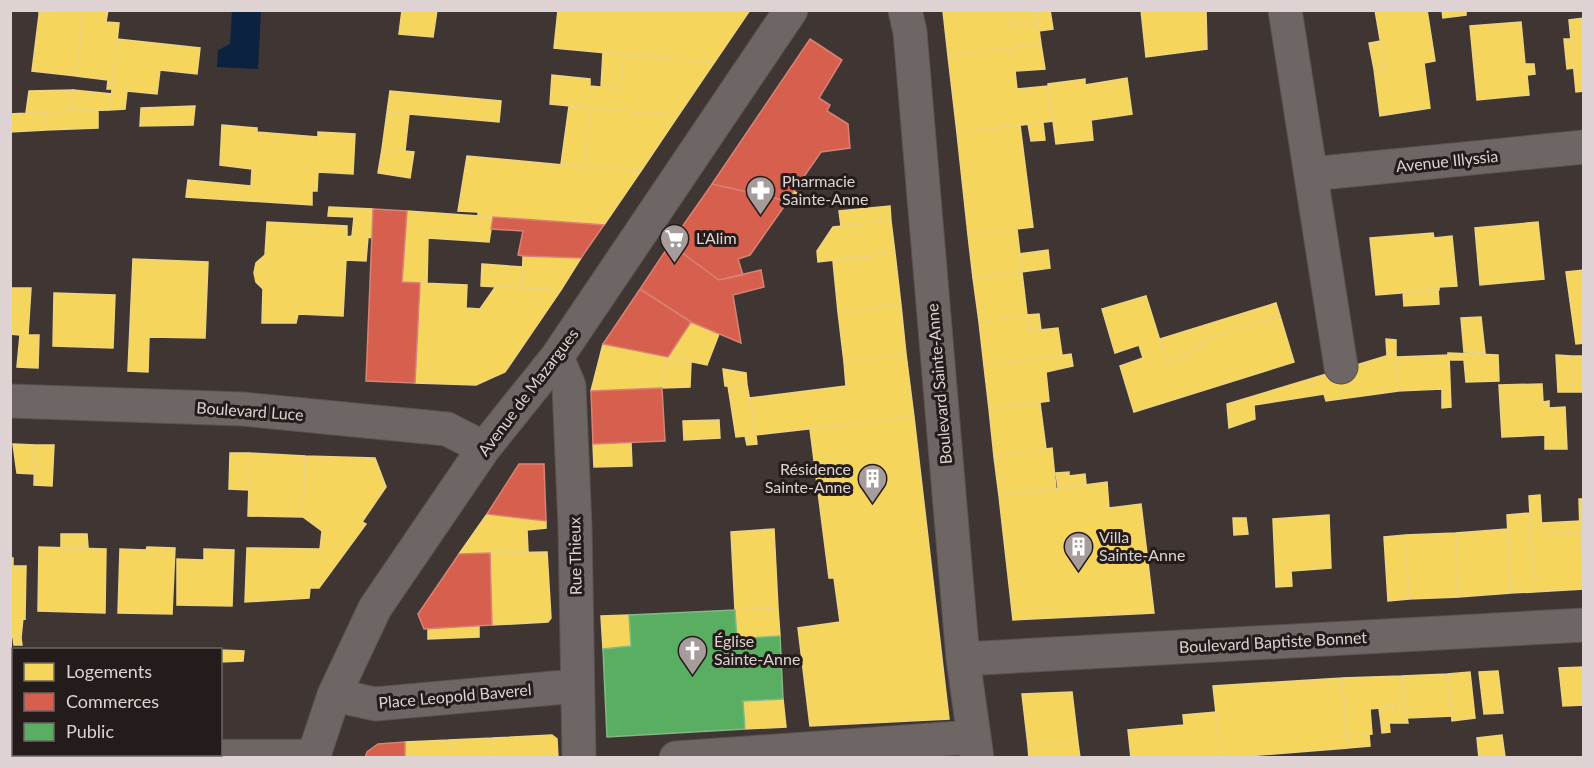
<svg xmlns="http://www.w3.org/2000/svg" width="1594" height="768" font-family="Lato,sans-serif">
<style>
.water{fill:#0b2340}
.homes{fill:#f6d55c;stroke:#efd47f;stroke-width:1.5}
.shops{fill:#d6604d;stroke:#d88275;stroke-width:1.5}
.public{fill:#5aae61;stroke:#82b983;stroke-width:1.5}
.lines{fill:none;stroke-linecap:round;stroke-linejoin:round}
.minor-casing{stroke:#5a5251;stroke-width:35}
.minor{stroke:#6d6664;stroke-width:33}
.labels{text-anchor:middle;stroke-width:6;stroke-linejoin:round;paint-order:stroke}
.street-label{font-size:16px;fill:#ded3d2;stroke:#241c1b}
.poi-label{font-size:16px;fill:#ded3d2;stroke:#241c1b;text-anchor:start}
</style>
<rect width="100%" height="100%" fill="#3f3634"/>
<path class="water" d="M232,11H261L258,69L217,67L218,50L230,44Z"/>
<path class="homes" d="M39,10H54L53,16L39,15Z
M54,10H84L76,76L32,71L39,15L53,16Z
M84,10H108L106,22L119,23L112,89H107L108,80L76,76Z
M402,10H437L433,37L399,34Z
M558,10H750L714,63L554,48Z
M1009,10L1010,25L1038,22L1041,44L948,56L943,11Z
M1009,10H1036L1038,22L1010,25Z
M1036,10H1050L1053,29L1039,31Z
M1141,10H1206L1207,49L1146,57Z
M1375,10H1427L1435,61L1424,63L1430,108L1380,116L1374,69L1385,68Z
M1442,10H1466V15L1443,18Z
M1584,18V91L1576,92L1569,20Z
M1521,22L1525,64H1534L1535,74L1527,75L1529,95L1477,100L1470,26Z
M117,39L200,48L197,74L160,70L157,94L127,91L125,109L110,110Z
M1564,39H1571L1574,68L1567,69Z
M1380,41L1385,68L1374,69L1369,43Z
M1041,44L1045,69L1015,71L1017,89L1048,86L1053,121L957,133L948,56Z
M603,52L624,54L621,89L601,87Z
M624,54L702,62L714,63L678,116L550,104L552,75L590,79V86L621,89Z
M1127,78L1132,114L1091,120L1093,140L1056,144L1048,84L1085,79V85Z
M73,90L112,94L110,110L70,111Z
M73,90L70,111L26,113L29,91Z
M390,91L501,101L499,122L387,112Z
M195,106L193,125L140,126L141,108Z
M569,106L590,108L585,167L561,164Z
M590,108L678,116L641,171L585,167Z
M98,110V128L46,130V112Z
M46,112V130L10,132V114Z
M387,112L409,114L405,151L382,149Z
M1043,123L1045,140L1031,141L1028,124Z
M222,125L257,128V132L318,137V132L355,134L353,174L318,172L317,191H312V205L186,197L188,180L251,186L252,169L220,165Z
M1020,125L1033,227L968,235L957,133Z
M382,149L414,152L410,178L378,173Z
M467,156L585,167L641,171L604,225L478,216V212L458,211Z
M794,191L803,197L799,204L789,198Z
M890,206L891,221L841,226L839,211Z
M329,207L373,209L372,238L368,237L366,261L346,260L343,316L298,314L296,323H262L263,289L256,282L254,273L256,263L265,255L267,222L347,226V237L352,236L354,217L328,216Z
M407,211L493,217L489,242L428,238L427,283L402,282Z
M891,221L895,253L818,262L817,251L833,227Z
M1538,222L1544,279L1480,285L1475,228Z
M1017,229L1022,272L973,278L968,235Z
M1433,233L1434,238L1452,236L1457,286L1439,287V290L1376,295L1370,238Z
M1048,250L1050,268L1022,272L1019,254Z
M895,253L901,305L838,312L833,261Z
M523,256L581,258L561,290L522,288Z
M133,259L208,262L205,338L149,337L148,372L128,371Z
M482,264L523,267L522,288L481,286Z
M1584,270V343L1576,344L1566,272Z
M1022,272L1027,315L979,322L973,278Z
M420,283L467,285L466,308L480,309L496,286L561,290L505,372L476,385L415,383Z
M10,288H31L28,335H39L38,368L17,367L20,335L10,334Z
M1438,289L1439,304L1404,306L1403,292Z
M54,293L115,295L113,348L53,346Z
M1146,296L1167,363L1203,345L1202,340L1280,316L1294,362L1134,412L1120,366L1143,358L1139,345L1115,353L1102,309Z
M1276,303L1280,316L1202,340L1203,345L1167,363L1160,339Z
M901,305L906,354L844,362L838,312Z
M1039,314L1041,330L1029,331L1027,315Z
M1027,315L1029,331L1058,328L1062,355L984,366L979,322Z
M1481,317L1485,353L1464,352L1461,318Z
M691,322L719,334L707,365L668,357Z
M1386,339L1396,340V353L1387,355Z
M603,344L668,357L662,388L591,391Z
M1396,353L1398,391L1326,401L1324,394L1254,405L1255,419L1229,428L1227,404Z
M1448,353L1498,355L1499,381L1466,382L1464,360H1449Z
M906,354L914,417L756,435L750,398L846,386L844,362Z
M1071,354L1073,366L1046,372L1049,401L989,409L984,366Z
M1449,355L1451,407L1442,408V389L1398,391L1397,357Z
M1556,355L1571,356L1573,392H1558Z
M1571,356H1584V392H1573Z
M668,357L691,362L690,387L662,388Z
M723,369L746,373L747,385L725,386Z
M1542,384L1543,402L1549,401V408L1565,407L1567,449H1545V435L1502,437L1499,385Z
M747,385L756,435L736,437L728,386Z
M1040,403L1046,449L994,457L989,409Z
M914,417L949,719L810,726L798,628L840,622L834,578H829L810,429Z
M719,420L720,438L684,440L683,421Z
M756,435L757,444L747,445L745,436Z
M631,443L632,466L594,467L593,444Z
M13,444L35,445L34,474L17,473Z
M35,445H54L52,486L34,485Z
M1052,448L1056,489L999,496L994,457Z
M230,453H250L249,490L229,489Z
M250,453L305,456L303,517L248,516Z
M305,456L375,458L386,487L362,522L366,524L319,588H310L309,598L245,602L247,548L320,549L322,531L303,517Z
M1069,472V476L1085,474L1086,484L1058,488L1056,473Z
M1107,482L1109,508L1141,504L1154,613L1013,620L999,496Z
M1540,495L1542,533L1580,532L1584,589L1534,592L1529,496Z
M1579,499H1584V580L1580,532Z
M1529,513L1534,592L1511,593L1507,515Z
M487,514L546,521V528L527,530L528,552L459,554Z
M1329,515L1331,568L1291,571L1292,586L1276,587L1273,519Z
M1233,518H1246L1248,534L1234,535Z
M1580,521V532L1542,533V523Z
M774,529L778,608L735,610L731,532Z
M1507,529L1511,593L1459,597L1456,533Z
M1456,533L1459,597L1409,599L1405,535Z
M61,534H87L88,547H61Z
M1405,535L1409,599L1388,601L1384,537Z
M39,547L106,549L105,613L38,611Z
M147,547L175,548L172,614L118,613L120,549L146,550Z
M204,549L234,550L232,606L177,605V559L204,560Z
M547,552L551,618L548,622L492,625L490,553Z
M10,557L13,558V566H26L25,619L23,618L21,638L10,637Z
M778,608L780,636L737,639L735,610Z
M629,615L631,646L603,649L601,616Z
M479,625V637L428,639V628Z
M13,638H21L22,645H14Z
M220,650L244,651L243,661L220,662Z
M1584,667V705L1563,706L1559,668Z
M1498,671L1503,713L1484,714L1479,672Z
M1470,672L1475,718L1452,721L1448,674Z
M1448,674L1452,716L1407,718L1402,676Z
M1402,676L1405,705L1370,709L1372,734L1348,736L1342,678Z
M1342,678L1348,748L1221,758L1213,686Z
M1072,692L1078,743L1028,746L1022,694Z
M783,699L786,727L745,729L743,701Z
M1405,705L1408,723H1381L1379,709Z
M1216,712L1221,758H1131L1128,730L1184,725L1183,715Z
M1389,722L1390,732L1382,733L1381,723Z
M1369,734L1370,746L1348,748V736Z
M552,735L557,739L558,758H494L493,738Z
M1502,735L1505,757L1479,758L1477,738Z
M493,738L494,758H450L449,740Z
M449,740L450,758H405V742Z
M1078,743L1080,758H1029L1028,746Z"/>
<path class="shops" d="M810,39L842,60L819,98L830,105L827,111L848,124L850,148L821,152L787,201L712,184Z
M712,184L788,201L750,255L738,259L743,275L719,280L670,244Z
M373,209L407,211L402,282L420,283L415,383L366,381Z
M493,217L604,225L581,258L523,256L518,255L523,231L491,229Z
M670,244L719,280L761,270L764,287L733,295L741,343L691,322L640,289Z
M640,289L691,322L668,357L603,344Z
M662,388L665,441L593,444L591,391Z
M519,464H544L546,521L487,514Z
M490,553L492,625L424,629L418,614L459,554Z
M405,742V758H365L367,752L378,744Z"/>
<path class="public" d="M735,610L737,639L780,636L783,699L743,701L745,729L607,737L603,649L631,646L629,615Z"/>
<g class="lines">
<defs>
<path id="minor" d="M905,10L910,32L963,659L977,758
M1285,10L1341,367
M1311,174L1584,147
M557,357L569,386L575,526L579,758
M10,401L243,409L447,429L484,448
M963,659L1584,625
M334,695L375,704L576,686
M10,757L313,756
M313,758L334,695L375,608L484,448L557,357L791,10
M676,758L973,737"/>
</defs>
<use href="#minor" class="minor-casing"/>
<use href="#minor" class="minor"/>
</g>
<defs>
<symbol id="pharmacy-pin" viewBox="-11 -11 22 30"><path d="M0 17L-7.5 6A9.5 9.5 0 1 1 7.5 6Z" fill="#a69c9b" stroke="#241c1b"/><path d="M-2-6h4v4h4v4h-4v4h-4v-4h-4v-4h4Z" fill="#fff"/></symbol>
<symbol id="supermarket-pin" viewBox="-11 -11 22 30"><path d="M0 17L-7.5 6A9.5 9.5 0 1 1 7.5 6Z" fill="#a69c9b" stroke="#241c1b"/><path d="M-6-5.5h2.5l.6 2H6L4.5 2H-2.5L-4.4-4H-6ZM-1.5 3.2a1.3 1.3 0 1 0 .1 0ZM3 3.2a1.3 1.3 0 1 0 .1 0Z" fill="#fff"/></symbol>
<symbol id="building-pin" viewBox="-11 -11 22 30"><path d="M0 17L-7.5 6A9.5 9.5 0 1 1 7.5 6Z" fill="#a69c9b" stroke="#241c1b"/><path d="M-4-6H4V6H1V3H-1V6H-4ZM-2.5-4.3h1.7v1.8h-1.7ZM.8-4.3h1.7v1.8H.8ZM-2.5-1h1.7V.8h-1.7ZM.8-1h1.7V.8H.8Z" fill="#fff"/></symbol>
<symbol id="church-pin" viewBox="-11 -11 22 30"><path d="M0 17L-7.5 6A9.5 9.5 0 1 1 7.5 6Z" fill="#a69c9b" stroke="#241c1b"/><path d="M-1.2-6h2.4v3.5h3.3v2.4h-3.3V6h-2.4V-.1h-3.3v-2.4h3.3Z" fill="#fff"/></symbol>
</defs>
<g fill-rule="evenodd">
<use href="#pharmacy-pin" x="744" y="174" width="33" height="45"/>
<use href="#supermarket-pin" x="658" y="222" width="33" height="45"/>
<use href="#building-pin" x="856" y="462" width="33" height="45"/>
<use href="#building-pin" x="1062" y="530" width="33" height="45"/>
<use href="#church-pin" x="676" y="634" width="33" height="45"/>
</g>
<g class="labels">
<g class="street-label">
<text transform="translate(1447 161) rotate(-6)" y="6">Avenue Illyssia</text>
<text transform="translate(939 384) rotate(-95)" y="6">Boulevard Sainte-Anne</text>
<text transform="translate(528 392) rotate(-53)" y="6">Avenue de Mazargues</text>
<text transform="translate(250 411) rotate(4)" y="6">Boulevard Luce</text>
<text transform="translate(575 556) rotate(-91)" y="6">Rue Thieux</text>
<text transform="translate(1273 642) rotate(-3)" y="6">Boulevard Baptiste Bonnet</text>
<text transform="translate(455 696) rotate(-5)" y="6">Place Leopold Baverel</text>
</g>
<g class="poi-label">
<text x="782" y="187">Pharmacie<tspan x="782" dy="18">Sainte-Anne</tspan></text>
<text x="696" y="244">L'Alim</text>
<text x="851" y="475" text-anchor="end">Résidence<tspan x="851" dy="18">Sainte-Anne</tspan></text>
<text x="1099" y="543">Villa<tspan x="1099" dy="18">Sainte-Anne</tspan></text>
<text x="714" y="647">Église<tspan x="714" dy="18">Sainte-Anne</tspan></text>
</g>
</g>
<rect width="1594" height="768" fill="none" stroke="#ded3d2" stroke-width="24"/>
<rect x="12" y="648" width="210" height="108" fill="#241c1b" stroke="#6e6564" stroke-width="1.5"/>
<rect x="24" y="663" width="30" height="18" fill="#f6d55c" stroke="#6e6564" stroke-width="1.5"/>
<text x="66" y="678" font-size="18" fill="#ded3d2">Logements</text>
<rect x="24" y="693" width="30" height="18" fill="#d6604d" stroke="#6e6564" stroke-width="1.5"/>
<text x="66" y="708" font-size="18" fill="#ded3d2">Commerces</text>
<rect x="24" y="723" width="30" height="18" fill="#5aae61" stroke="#6e6564" stroke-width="1.5"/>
<text x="66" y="738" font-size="18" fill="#ded3d2">Public</text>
</svg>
